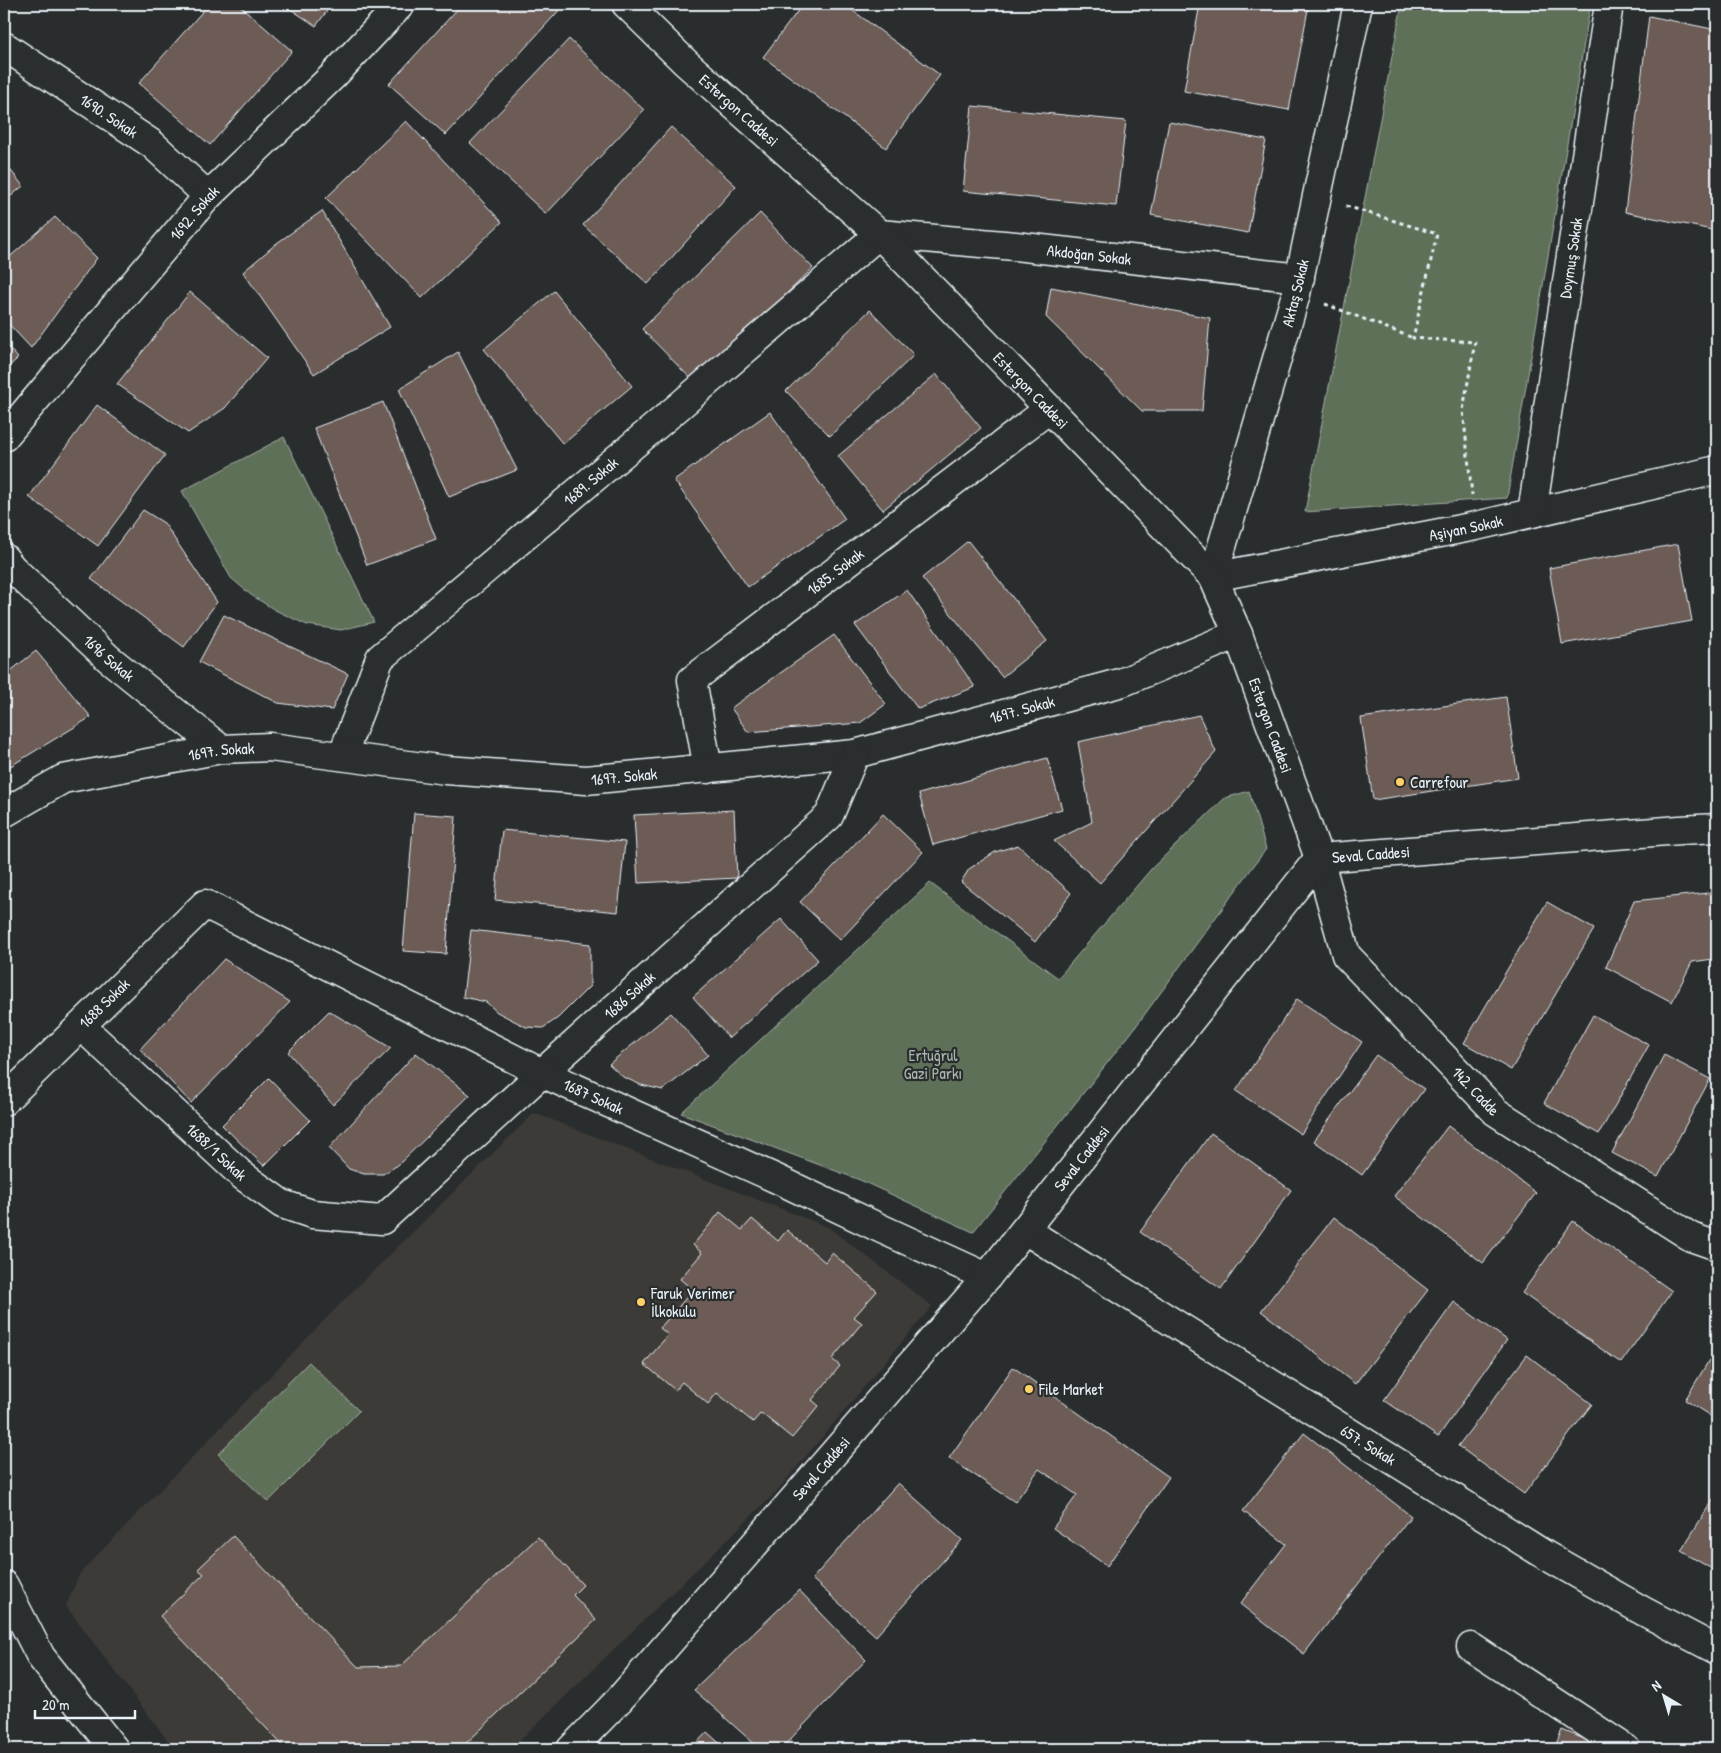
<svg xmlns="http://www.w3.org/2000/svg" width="1721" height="1753" font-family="'Patrick Hand',sans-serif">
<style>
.built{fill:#3e3b39}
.green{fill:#5e6f58;stroke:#a3b0a8}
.building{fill:#6c5b54;stroke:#e8f1f8}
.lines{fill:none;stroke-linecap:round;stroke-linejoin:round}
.street-casing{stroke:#e8f1f8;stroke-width:31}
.secondary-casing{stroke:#e8f1f8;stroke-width:31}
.path{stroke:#e8f1f8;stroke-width:3;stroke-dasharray:4 4;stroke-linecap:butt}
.street{stroke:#2a2d2e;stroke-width:28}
.secondary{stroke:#2a2d2e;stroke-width:28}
.poi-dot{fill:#ffd166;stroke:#2a2d2e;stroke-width:2}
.labels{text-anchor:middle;stroke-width:4.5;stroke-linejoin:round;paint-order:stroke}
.street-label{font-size:16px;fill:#e8f1f8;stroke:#2a2d2e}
.poi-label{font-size:16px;fill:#e8f1f8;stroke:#2a2d2e;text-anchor:start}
.park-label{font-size:16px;fill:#aab6b0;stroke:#2a2d2e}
</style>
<rect width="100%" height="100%" fill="#2a2d2e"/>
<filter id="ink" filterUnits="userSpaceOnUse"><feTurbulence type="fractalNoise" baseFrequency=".02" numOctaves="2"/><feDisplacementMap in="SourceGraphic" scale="10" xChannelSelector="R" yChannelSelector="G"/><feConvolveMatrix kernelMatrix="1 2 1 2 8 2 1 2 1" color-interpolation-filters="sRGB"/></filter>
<g filter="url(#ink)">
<path class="built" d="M534,1113L828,1227L932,1306L776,1492L511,1749H174L66,1606L80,1573L346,1298Z"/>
<path class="green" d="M1402,4H1530L1590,8L1507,498L1305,512Z
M284,437L374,622L341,630L307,625L275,610L251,595L231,578L182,491Z
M1249,791L1266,849L1131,1033L973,1232L860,1180L681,1113L930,883L1058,978L1152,868L1225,798Z
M309,1362L359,1411L268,1502L218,1454Z"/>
<path class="building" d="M209,4H238L292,51L210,145L139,83Z
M283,4H332L316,26Z
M462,4H561L563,6L446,135L389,84Z
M803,4H844L940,75L886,148L763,57Z
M1200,4H1309L1289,110L1184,91Z
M1649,16L1717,30V231L1625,212Z
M569,39L644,110L546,214L470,143Z
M972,106L1126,121L1116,206L963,191Z
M406,121L502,222L422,298L326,198Z
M1169,122L1266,140L1248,233L1151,215Z
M671,127L736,186L648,284L583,225Z
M4,162L23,186L4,202Z
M322,211L390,327L314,374L243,272L277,243Z
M760,213L813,268L695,383L642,329Z
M55,217L97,258L31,348L4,319V262Z
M1051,287L1210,318L1202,411H1142L1046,317Z
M554,291L632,386L563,444L484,349Z
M190,292L267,358L225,408L188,433L117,384Z
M870,310L914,355L830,436L786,391Z
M4,343L18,358L4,371Z
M458,352L517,470L449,497L399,389Z
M936,374L981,428L883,510L838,456Z
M383,402L436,539L367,565L314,428Z
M97,405L165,455L98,546L29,497Z
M770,412L845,519L748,587L674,480Z
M143,510L164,523L217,602L184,647L91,579Z
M968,541L1047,641L1002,677L922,578Z
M1678,544L1692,621L1562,644L1549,568Z
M907,590L975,687L918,709L855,625Z
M224,615L348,674L332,710L278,703L199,662Z
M834,635L886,704L860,723L748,732L731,708Z
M36,651L91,717L4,770V676Z
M1506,697L1518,778L1373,800L1361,718Z
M1199,715L1216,752L1100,883L1054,841L1092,822L1078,742Z
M1047,758L1062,809L933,845L919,794Z
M734,810L737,878L638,883L634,815Z
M414,813L456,816L446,954L403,951Z
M883,814L923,852L840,940L800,902Z
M502,830L625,842L618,912L495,900Z
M1018,845L1071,893L1035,942L961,882L969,869L995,852Z
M1717,892V956L1713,959L1692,962L1672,1002L1606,967L1634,901Z
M1547,902L1594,929L1511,1070L1464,1043Z
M781,919L818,960L729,1038L693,997Z
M471,930L590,944V986L558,1018L543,1028L526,1027L497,1012L486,1002L463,997Z
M224,959L290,1002L191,1103L140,1049Z
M1297,999L1362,1042L1301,1134L1236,1091Z
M329,1011L391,1048L333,1105L288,1052Z
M671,1013L708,1055L663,1090L641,1085L623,1077L609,1064Z
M1593,1015L1649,1045L1599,1134L1544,1103Z
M416,1053L470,1095L398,1165L383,1174H364L349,1169L329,1148Z
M1376,1055L1424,1089L1362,1175L1314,1141Z
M1664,1055L1710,1079L1658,1177L1612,1153Z
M269,1078L310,1120L264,1166L222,1125Z
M1448,1126L1536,1193L1483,1263L1394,1196Z
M1211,1133L1291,1190L1221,1289L1140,1232Z
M720,1212L742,1230L752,1219L778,1241L787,1230L825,1262L832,1253L877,1291L854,1317L862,1323L832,1359L840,1366L812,1400L819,1406L792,1438L761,1413L753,1422L717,1393L708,1404L682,1382L675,1390L644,1364L668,1335L660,1328L693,1290L680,1279L702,1253L693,1245Z
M1334,1217L1428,1290L1355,1384L1261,1311Z
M1573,1221L1672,1291L1621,1363L1522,1293Z
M1454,1302L1507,1340L1438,1437L1384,1400Z
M1717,1347V1420L1685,1400Z
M1527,1355L1592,1404L1524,1494L1458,1446Z
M1013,1367L1169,1477L1107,1566L1053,1528L1077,1495L1039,1469L1015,1502L949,1458Z
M1304,1433L1411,1516L1304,1654L1240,1604L1286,1544L1243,1511Z
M898,1483L962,1540L876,1636L812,1579Z
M1717,1493V1572L1681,1551Z
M233,1536L358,1667L401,1666L538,1537L583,1585L573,1595L596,1620L460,1749H286L160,1616L204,1574L198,1569Z
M799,1590L866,1660L781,1749H760L694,1690Z
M1562,1730L1609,1749H1554Z
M707,1732L726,1749H691Z"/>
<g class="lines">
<defs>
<g id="street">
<path id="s1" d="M1358,4L1296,294L1213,577L1476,526L1717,470"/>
<path id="s2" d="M4,46L152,144L208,196"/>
<path id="s3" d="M4,437L208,196L334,75L401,4"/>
<path id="s4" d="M1532,513L1609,4"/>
<path id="s5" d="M4,558L12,568L108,658L221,749"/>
<path id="s6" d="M342,756L380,658L676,409L879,234L1015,246L1300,278"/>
<path id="s7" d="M708,769L692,680L1049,409"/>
<path id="s8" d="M4,813L63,779L221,749L270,747L446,770L586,780L855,754L1123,682L1238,634"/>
<path id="s9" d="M81,1026L243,1176L282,1204L312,1214L382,1220L542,1073L829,816L855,754"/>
<path id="s10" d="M1025,1230L1545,1555L1643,1611L1717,1650"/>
<path d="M1471,1647L1626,1749"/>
</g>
<g id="secondary">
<path id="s11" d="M626,4L685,62L879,234L1213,577L1238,634L1319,858L1346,955L1496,1112L1691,1237L1717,1246"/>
<path id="s12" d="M4,1101L205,904L542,1073L777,1179L884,1230L987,1277"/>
<path d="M4,1585L41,1657L114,1749"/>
<path id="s13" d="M571,1749L619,1700L987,1277L1319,858L1680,830L1717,828"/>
</g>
</defs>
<use href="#street" class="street-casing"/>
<use href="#secondary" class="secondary-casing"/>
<path class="path" d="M1346,206L1437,234L1413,338L1475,342L1463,410L1472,495
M1325,304L1413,338"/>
<use href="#street" class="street"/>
<use href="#secondary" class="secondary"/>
</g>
</g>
<g class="poi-dot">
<circle cx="1400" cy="782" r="5"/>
<circle cx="641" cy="1302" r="5"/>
<circle cx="1029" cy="1389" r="5"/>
</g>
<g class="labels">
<g class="street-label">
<text dy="6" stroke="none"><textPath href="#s11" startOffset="155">Estergon Caddesi</textPath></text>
<text dy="6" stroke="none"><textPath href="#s2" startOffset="126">1690. Sokak</textPath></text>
<text dy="6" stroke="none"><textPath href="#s3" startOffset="294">1692. Sokak</textPath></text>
<text dy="6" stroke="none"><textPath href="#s6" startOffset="971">Akdoğan Sokak</textPath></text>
<text dy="6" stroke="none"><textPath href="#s4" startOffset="258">Doymuş Sokak</textPath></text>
<text transform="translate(1295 293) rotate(-76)" y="6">Aktaş Sokak</text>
<text dy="6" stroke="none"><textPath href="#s11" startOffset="560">Estergon Caddesi</textPath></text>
<text dy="6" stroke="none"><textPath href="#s6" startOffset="380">1689. Sokak</textPath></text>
<text dy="6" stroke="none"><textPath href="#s1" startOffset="849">Aşiyan Sokak</textPath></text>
<text dy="6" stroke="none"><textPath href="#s7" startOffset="270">1685. Sokak</textPath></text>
<text dy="6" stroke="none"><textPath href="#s5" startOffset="145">1696 Sokak</textPath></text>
<text dy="6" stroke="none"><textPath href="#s8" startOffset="1039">1697. Sokak</textPath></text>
<text dy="6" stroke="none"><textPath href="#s11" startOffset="980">Estergon Caddesi</textPath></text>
<text dy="6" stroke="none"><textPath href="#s8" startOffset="229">1697. Sokak</textPath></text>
<text dy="6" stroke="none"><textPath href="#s8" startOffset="634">1697. Sokak</textPath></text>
<text dy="6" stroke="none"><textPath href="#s13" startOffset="1216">Seval Caddesi</textPath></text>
<text dy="6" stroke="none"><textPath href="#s9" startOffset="705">1686 Sokak</textPath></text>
<text dy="6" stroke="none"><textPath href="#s12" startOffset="140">1688 Sokak</textPath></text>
<text dy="6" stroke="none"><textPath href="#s11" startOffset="1410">142. Cadde</textPath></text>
<text dy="6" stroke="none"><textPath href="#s12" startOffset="715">1687 Sokak</textPath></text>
<text dy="6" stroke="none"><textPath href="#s9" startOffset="185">1688/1 Sokak</textPath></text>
<text dy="6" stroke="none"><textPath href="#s13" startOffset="781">Seval Caddesi</textPath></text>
<text dy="6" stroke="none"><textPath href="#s10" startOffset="405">657. Sokak</textPath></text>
<text dy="6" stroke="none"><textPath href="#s13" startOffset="376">Seval Caddesi</textPath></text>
</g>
<g class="poi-label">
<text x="1410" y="788">Carrefour</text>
<text x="651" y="1299">Faruk Verimer<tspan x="651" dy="18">İlkokulu</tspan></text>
<text x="1039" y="1395">File Market</text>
</g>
<g class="park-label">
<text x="933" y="1061">Ertuğrul<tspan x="933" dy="18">Gazi Parkı</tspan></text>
</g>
</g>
<rect width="1721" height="1753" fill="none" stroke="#2a2d2e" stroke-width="20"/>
<rect x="10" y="10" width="1701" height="1733" fill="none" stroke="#e8f1f8" stroke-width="2" filter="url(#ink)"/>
<g transform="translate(1664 1696) rotate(322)" stroke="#2a2d2e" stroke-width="4" paint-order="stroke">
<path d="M0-4L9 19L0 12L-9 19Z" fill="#e8f1f8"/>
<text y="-8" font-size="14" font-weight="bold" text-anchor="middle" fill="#e8f1f8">N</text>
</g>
<path d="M35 1710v8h100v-8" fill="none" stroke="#e8f1f8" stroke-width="2.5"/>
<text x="42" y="1710" font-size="15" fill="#e8f1f8" stroke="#2a2d2e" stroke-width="4" paint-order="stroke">20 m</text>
</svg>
